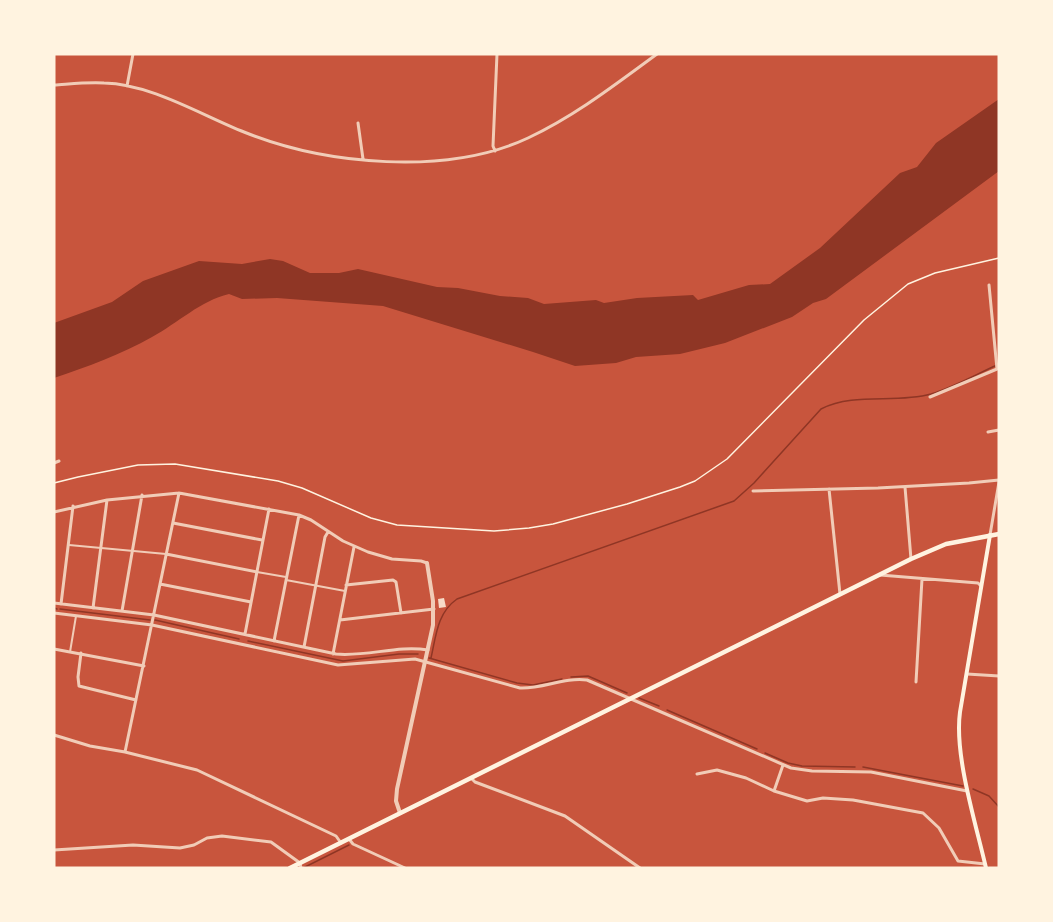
<svg xmlns="http://www.w3.org/2000/svg" width="1053" height="922" font-family="'Space Grotesk',sans-serif">
<style>
.water{fill:#8f3625}
.lines{fill:none;stroke-linecap:round;stroke-linejoin:round}
.stream{stroke:#8f3625;stroke-width:1.5}
.building{fill:#f7dbc8}
.path{stroke:#fff3e0;stroke-width:1.5}
.pedestrian{stroke:#f1ccb7;stroke-width:2}
.minor{stroke:#f1ccb7;stroke-width:3}
.tertiary{stroke:#f1ccb7;stroke-width:4}
.secondary{stroke:#fff3e0;stroke-width:4}
.primary{stroke:#fff3e0;stroke-width:4.5}
</style>
<rect width="100%" height="100%" fill="#c8553d"/>
<path class="water" d="M999,99V171L826,299L813,303L792,317L725,343L680,354L636,357L616,363L575,366L533,352L383,306L277,298L242,299L229,294C200,301 178,323 152,337C122,354 87,367 54,378V323L112,302L143,281L199,261L242,264L270,259L283,261L310,273H339L358,269L437,287L458,288L500,296L528,298L544,304L596,300L604,303L637,298L693,295L698,300L749,285L770,284L820,248L900,173L917,167L936,143Z"/>
<g class="lines">
<path class="stream" d="M54,608L57,609
M60,609L150,620
M155,620L239,639
M248,641L343,661L399,654H418
M429,658L517,683L533,685L562,679
M431,658C436,636 437,613 457,599L734,501L754,483L821,409C855,392 895,404 931,394C954,387 977,374 999,364
M571,677L588,676L627,693
M639,698L659,706
M667,710L757,749
M765,753L788,763L802,766L855,767
M863,767L963,786
M973,789L989,796L999,807
M988,867L989,868
M303,868L349,845"/>
</g>
<path class="building" d="M444,598L446,607L439,608L438,599Z"/>
<g class="lines">
<path class="path" d="M54,483L78,477L138,465L175,464L278,481L302,488L371,518L397,525L494,531L529,528L553,524L627,504L680,487L695,481L727,459L864,320L908,284L935,273L999,258"/>
<path class="pedestrian" d="M69,545L166,554
M257,572L286,577
M286,580L345,591
M70,652L76,616"/>
<path class="minor" d="M54,85C70,84 87,82 104,83C151,84 201,115 244,132C326,165 447,176 528,138C575,116 616,84 657,54
M127,86L133,54
M358,123L363,159
M495,151L493,146L497,54
M989,285L997,369
M930,397L997,369
M988,432L999,430
M54,463L59,461
M905,487L911,559
M829,489L840,594
M753,491L878,488L969,483L999,480
M54,512L107,500L179,493L299,515L311,520L343,541L368,552L392,559L421,561L427,563
M173,523L262,540
M990,535L999,482
M166,554L257,572
M880,575L978,583L981,586
M160,584L251,602
M346,585L393,580L396,582L401,613
M54,603L154,615L336,654C367,657 397,645 428,650
M61,604L73,506
M93,608L107,500
M122,611L142,495
M54,613L152,625L338,665L415,659L520,688C543,689 564,677 587,680L791,768L812,771L871,772L967,791
M340,620L434,609
M245,634L269,509
M274,641L299,515
M304,647L325,537L328,532
M54,649L144,666
M81,653L78,677L79,686L136,700
M333,654L354,547
M967,674L999,676
M916,682L922,579
M54,735L90,746L125,752L197,770L336,836L341,843
M125,752L179,493
M697,774L717,770L746,778L774,791L807,801L823,798L853,800L923,813L939,828L958,861L985,864
M471,778L475,782L565,816L640,868
M774,791L783,765
M349,839L353,844L405,868
M54,850L133,845L180,848L194,845L207,838L222,836L271,842L300,863L301,868"/>
<path class="tertiary" d="M400,813L396,801L397,789L433,625V601L427,563"/>
<path class="secondary" d="M986,868C976,824 954,755 960,712L990,535"/>
<path class="primary" d="M290,868L911,559L946,544L999,534"/>
</g>
<rect width="1053" height="922" fill="none" stroke="#fff3e0" stroke-width="111"/>
</svg>
